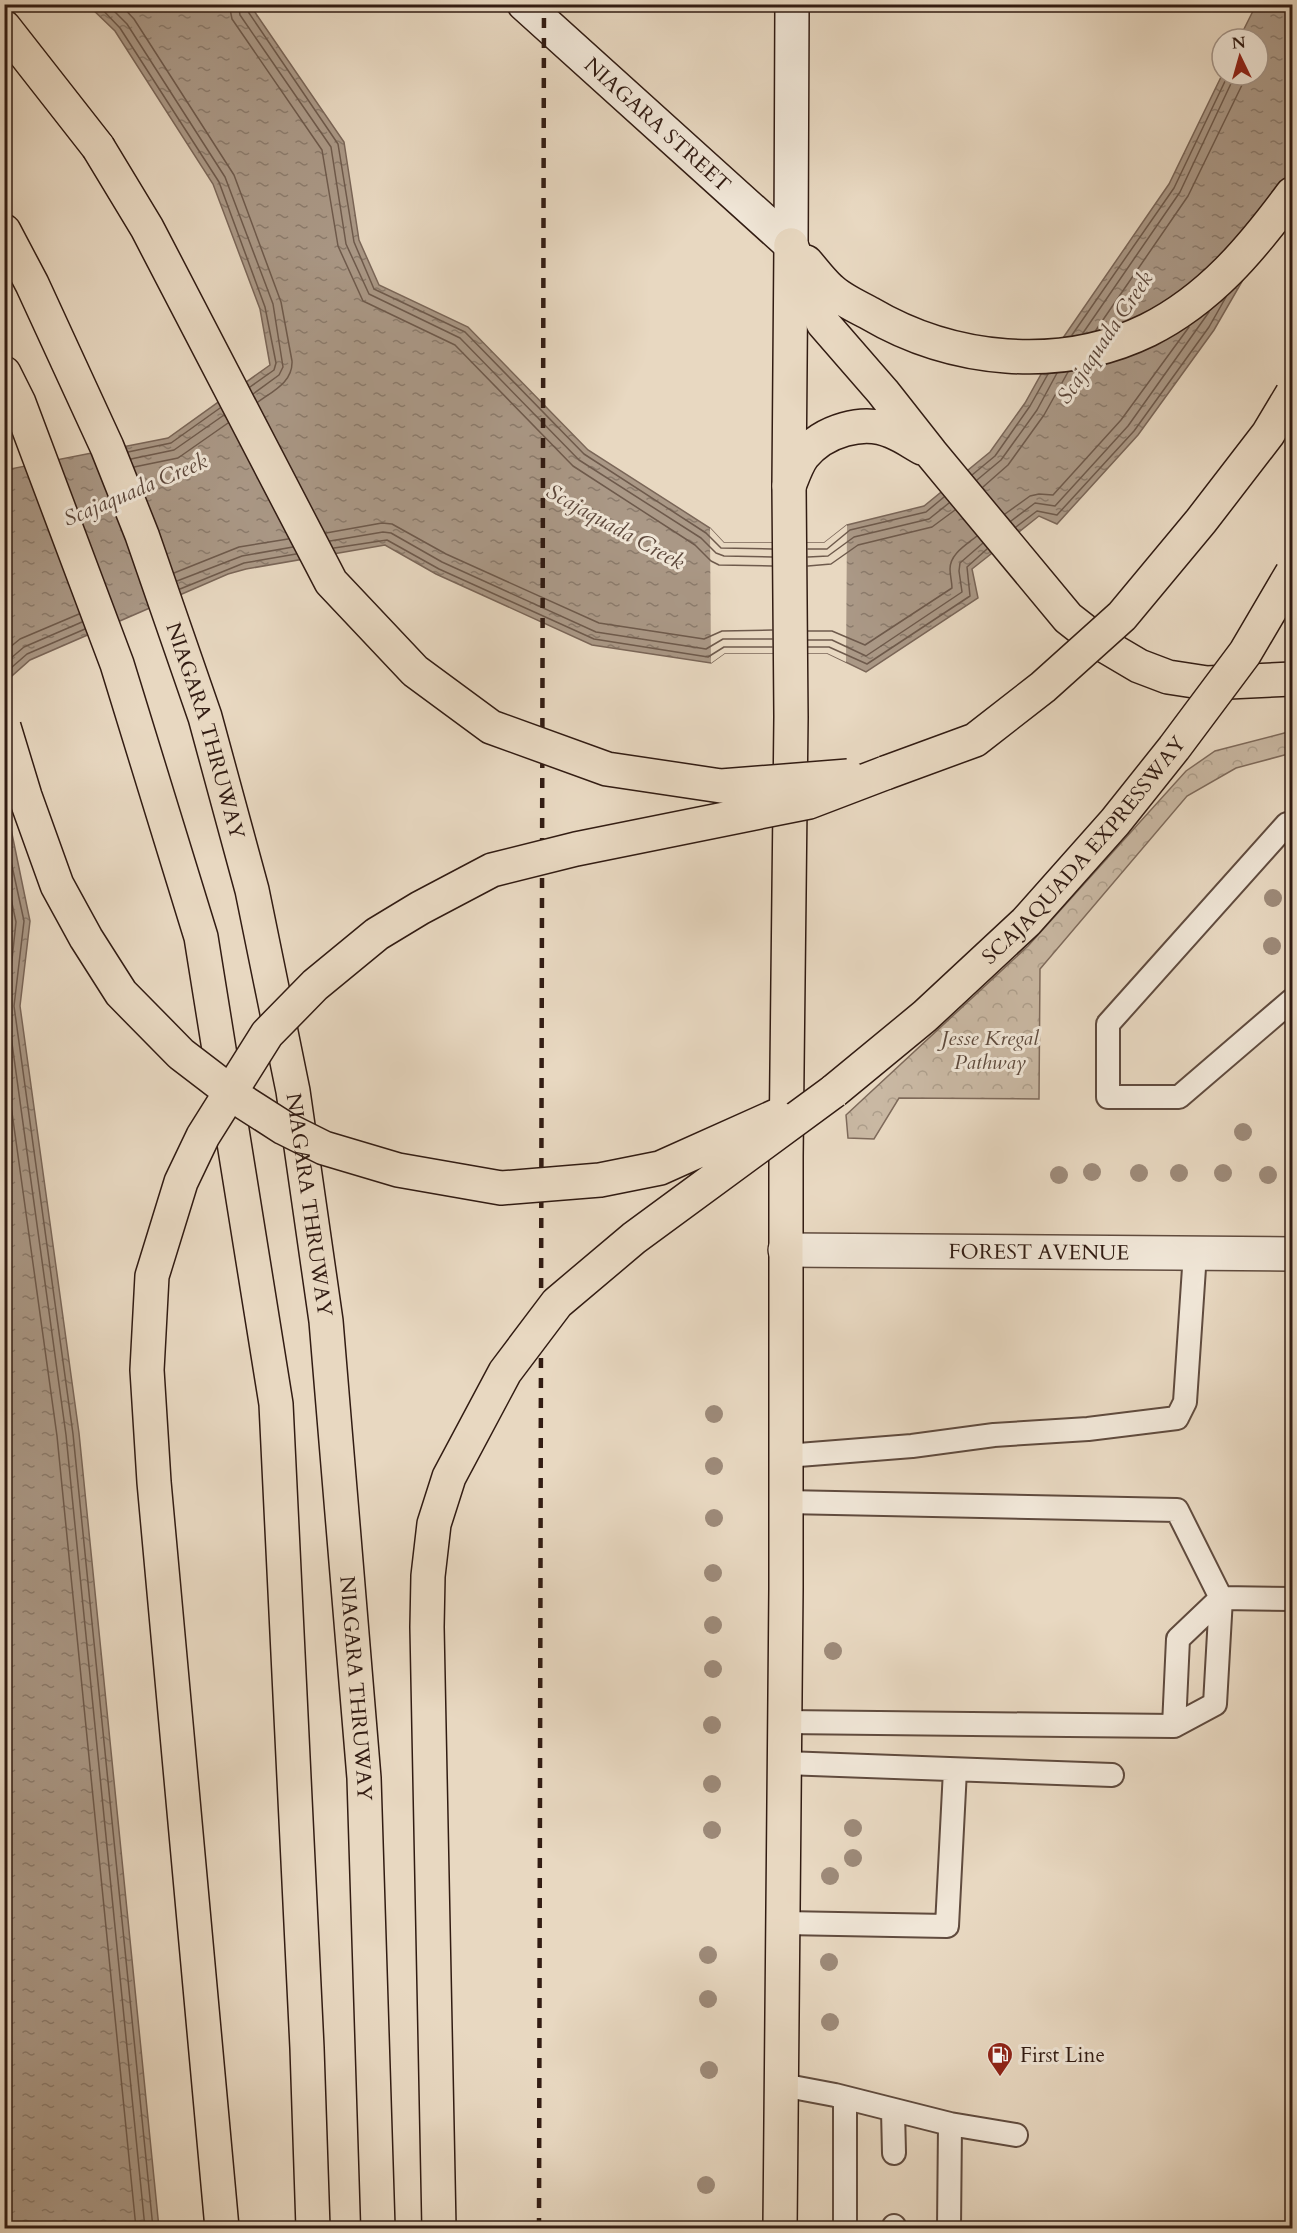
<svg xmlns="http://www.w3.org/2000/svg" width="1297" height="2233" font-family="Cardo,serif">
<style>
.park{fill:url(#park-crowns);stroke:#7e6a5b;stroke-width:1.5}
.water{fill:url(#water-ripples);stroke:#7a6658;stroke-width:1.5}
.pier{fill:#e8d8c1}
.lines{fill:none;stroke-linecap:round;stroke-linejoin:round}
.shore{stroke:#6e5a4c;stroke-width:1.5}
.service-casing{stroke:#604b3e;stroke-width:26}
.tertiary-casing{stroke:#604b3e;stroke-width:36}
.secondary-casing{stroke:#321c13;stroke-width:36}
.primary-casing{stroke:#321c13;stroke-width:36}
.trunk-casing{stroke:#321c13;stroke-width:36}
.motorway-casing{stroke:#321c13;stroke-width:36}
.service{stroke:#f0e6d7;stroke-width:22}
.tertiary{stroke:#f0e6d7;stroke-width:33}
.secondary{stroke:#f0e6d7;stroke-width:33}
.primary{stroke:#e8d8c1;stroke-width:33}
.trunk{stroke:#e8d8c1;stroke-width:33}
.motorway{stroke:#e8d8c1;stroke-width:33}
.rail{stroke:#321c13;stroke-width:4.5;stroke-dasharray:10 10;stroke-linecap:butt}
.trunk-bridge-casing{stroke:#321c13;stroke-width:36;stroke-linecap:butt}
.motorway-bridge-casing{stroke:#321c13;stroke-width:36;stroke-linecap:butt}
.trunk-bridge{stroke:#e8d8c1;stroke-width:33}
.motorway-bridge{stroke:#e8d8c1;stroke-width:33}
.tree{fill:#9d8a79}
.labels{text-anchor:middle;stroke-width:6;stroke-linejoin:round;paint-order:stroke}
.street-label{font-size:21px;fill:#321c13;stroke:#f0e6d7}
.park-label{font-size:21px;font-style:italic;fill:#5f4b3e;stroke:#f0e6d7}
.poi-label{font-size:21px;fill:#321c13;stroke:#f0e6d7;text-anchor:start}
.water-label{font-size:22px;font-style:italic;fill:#5c473b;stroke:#f0e6d7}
</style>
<defs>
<pattern id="park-crowns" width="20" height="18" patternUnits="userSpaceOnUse" patternTransform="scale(1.5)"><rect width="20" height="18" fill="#c9b8a3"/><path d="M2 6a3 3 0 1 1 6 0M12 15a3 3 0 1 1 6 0" fill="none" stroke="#ad9e8b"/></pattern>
<pattern id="water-ripples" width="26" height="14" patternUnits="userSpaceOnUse" patternTransform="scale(1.5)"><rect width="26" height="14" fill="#aa9886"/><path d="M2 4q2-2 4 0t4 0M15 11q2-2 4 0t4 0" fill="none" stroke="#8b7b6c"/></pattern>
</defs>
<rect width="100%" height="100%" fill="#e8d8c1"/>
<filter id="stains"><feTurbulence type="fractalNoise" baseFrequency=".00333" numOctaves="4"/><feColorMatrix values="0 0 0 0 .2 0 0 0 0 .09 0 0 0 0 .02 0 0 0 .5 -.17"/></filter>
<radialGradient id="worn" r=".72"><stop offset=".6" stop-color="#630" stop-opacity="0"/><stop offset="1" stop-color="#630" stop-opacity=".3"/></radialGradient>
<path class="park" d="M1292,731V753L1236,768L1187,796L1040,969L1039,1099L899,1098L874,1139L848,1138L846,1115L1028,946L1186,771L1215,751Z"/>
<path class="water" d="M88,5H250L344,142L359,240L379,285L468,327L588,450L710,528L724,543H824L847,525L924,506L990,452L1025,403L1054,351L1169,184L1222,75H1258V39H1239L1256,5H1292V195L1214,330L1138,435L1057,524L1039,516L972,569L978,598L866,672L827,653H725L711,663L592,645L436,574L385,545L246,569L228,574L30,660L5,682V470L168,438L270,365L260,309L213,184L115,31Z
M5,800L30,921L20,1006L79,1433L159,2228H5Z"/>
<path class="pier" d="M847,525L846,662L827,653H725L711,663L710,528L724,543H824Z"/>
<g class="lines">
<path class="shore" d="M97,4L120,28L219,182L265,307L276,363L274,370L250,387
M107,4L127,24L225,177L273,304L283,367L279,375L253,394
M120,4L134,19L234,175L281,302L292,361C293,382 273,391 258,402
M229,4L232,19L322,150L338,246L363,301L455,345L573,466L695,545L711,561L719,565L772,566
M238,4L240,15L331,147L346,244L369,294L460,338L579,460L701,538L716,553L724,556L772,557
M245,4L247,10L338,144L354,242L374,289L465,332L584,454L706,533L721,548L772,549
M1096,330L1188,196L1242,85L1244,75
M1083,333L1180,192L1235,75
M1072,335L1174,188L1228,75
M128,452L171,443L220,408
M131,459L174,450L224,415
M134,467L178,458L228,423
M972,475L995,456L1030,406L1048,374
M977,480L1001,460L1037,410L1057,373
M983,487L1008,465L1044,415L1068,372
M1005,514L1030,496L1039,494L1053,495L1121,420L1189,327
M1011,521L1035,503L1055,506L1128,426L1209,312
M1016,527L1037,511L1057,515L1134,431L1209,327L1226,297
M326,533L382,523L392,524L446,554L599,623L704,639L722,631L772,630
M330,541L383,532L391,533L442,562L596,632L706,649L723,639H772
M334,548L387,540L439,569L594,639L708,657L724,647H772
M808,549H827L850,530L926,512L944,497
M808,557L828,556L854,537L929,519L949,503
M808,566L831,564L858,545L932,527L955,510
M174,573L239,547L288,539
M177,581L242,556L293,547
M180,589L244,563L296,554
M808,631H832L865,645L952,588C952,582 950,576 950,569C950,554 966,545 977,536
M808,640H832L866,656L962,592L959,571L960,563L983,543
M808,647H829L867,664L970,596L967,567L987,549
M4,652L20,639L79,614
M4,664L24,647L82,622
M4,674L27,654L85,629
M4,829L24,921L14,1006L73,1434L153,2228
M4,866L16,922L7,1007L66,1435L145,2228
M4,1055L57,1436L136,2228"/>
<defs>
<path id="service" d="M1292,823L1287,824L1108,1024V1097H1179L1292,1000
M786,1456L912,1446L994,1435L1088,1429L1177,1418L1185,1402L1195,1253
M785,1722L1174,1726L1215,1704L1221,1598L1177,1510L786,1502
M1174,1726L1178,1639L1221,1598L1292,1599
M785,1763L1112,1775
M784,1923L947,1926L955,1770
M782,2085L835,2095L950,2124L949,2228
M893,2111L894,2153
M950,2124L1016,2135
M894,2226V2228
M845,2228V2098"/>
<g id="tertiary">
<path id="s1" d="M785,1250L1292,1254"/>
</g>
<g id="secondary">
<path id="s2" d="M524,4L791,245"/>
<path d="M791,245L792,4"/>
</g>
<path id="primary" d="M780,2228L786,1589V1156L791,717L789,486L791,245"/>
<path id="trunk" d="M791,245L823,323L883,392L931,453L1068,618L1100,643L1139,666L1168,677L1207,683L1292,679
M806,262C814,271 821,281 830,289C840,299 856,306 869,313C952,362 1060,373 1148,330C1210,299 1252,248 1292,194
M789,486C793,476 797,464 803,456C823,431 864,418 893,432C903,436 913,443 922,448"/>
<g id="motorway">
<path d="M4,27L98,147"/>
<path id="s3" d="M4,231L32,284L107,447L142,535L205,717L252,890L293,1091L326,1321L364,1778L378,2228"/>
<path d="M4,373L19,403L117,664L201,937L276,1404L307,2048L313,2228"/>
</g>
</defs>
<use href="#service" class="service-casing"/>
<use href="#tertiary" class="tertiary-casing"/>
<use href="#secondary" class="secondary-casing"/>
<use href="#primary" class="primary-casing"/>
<use href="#trunk" class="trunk-casing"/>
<use href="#motorway" class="motorway-casing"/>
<use href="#service" class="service"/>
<use href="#tertiary" class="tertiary"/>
<use href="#secondary" class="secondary"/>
<use href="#primary" class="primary"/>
<use href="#trunk" class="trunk"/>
<use href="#motorway" class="motorway"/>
<path class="rail" d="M539,2228L544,4"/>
<defs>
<g id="trunk-bridge">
<path d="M885,773L975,740L1043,687L1122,616L1201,521L1268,434L1292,394"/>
<path id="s4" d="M834,1091L925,1016L1026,922L1115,822L1174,748L1245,653L1292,573"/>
</g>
<path id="motorway-bridge" d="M98,147L147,228L331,582L415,671L491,727L607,769L721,786L848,776
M4,727L25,796L57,885L86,938L121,993L181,1054L245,1103L284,1128L324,1148L398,1170L501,1188L600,1180L660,1168L776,1116
M222,2228L154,1482L147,1370L152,1276L181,1182L203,1136L267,1034L315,985L377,934L420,908L492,870L576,849L809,802L885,773
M439,2228L427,1627L428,1576L434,1524L449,1477L505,1372L557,1303L634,1238L834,1091"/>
</defs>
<use href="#trunk-bridge" class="trunk-bridge-casing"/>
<use href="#motorway-bridge" class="motorway-bridge-casing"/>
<use href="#trunk-bridge" class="trunk-bridge"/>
<use href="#motorway-bridge" class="motorway-bridge"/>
</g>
<g class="tree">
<circle cx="1273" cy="898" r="9"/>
<circle cx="1272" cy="946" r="9"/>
<circle cx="1243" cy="1132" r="9"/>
<circle cx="1092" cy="1172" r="9"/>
<circle cx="1139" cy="1173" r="9"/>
<circle cx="1179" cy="1173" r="9"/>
<circle cx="1223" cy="1173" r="9"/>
<circle cx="1059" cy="1175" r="9"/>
<circle cx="1268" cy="1175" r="9"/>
<circle cx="714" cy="1414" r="9"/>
<circle cx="714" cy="1466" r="9"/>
<circle cx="714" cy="1518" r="9"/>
<circle cx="713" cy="1573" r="9"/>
<circle cx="713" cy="1625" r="9"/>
<circle cx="833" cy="1651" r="9"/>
<circle cx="713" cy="1669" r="9"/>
<circle cx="712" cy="1725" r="9"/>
<circle cx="712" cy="1784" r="9"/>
<circle cx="853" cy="1828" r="9"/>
<circle cx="712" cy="1830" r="9"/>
<circle cx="853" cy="1858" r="9"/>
<circle cx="830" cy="1876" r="9"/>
<circle cx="708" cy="1955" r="9"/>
<circle cx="829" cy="1962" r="9"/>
<circle cx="708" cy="1999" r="9"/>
<circle cx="830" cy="2022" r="9"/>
<circle cx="709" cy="2070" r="9"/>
<circle cx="706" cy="2185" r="9"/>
</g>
<defs>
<symbol id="fuel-pin" viewBox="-11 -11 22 30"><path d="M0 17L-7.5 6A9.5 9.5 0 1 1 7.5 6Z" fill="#8f2418" stroke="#f0e6d7"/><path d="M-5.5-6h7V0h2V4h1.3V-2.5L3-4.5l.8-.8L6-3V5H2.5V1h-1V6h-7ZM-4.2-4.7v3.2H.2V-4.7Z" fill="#fff"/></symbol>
</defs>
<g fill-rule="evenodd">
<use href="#fuel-pin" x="985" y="2040" width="30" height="40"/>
</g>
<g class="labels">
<g class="street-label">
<text dy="7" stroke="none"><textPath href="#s2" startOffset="180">NIAGARA STREET</textPath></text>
<text dy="7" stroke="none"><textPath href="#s3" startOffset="540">NIAGARA THRUWAY</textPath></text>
<text dy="7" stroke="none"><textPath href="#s4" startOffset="348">SCAJAQUADA EXPRESSWAY</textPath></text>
<text dy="7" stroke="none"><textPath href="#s3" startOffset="1026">NIAGARA THRUWAY</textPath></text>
<text dy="7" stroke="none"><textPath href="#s1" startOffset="254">FOREST AVENUE</textPath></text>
<text dy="7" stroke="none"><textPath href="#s3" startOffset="1512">NIAGARA THRUWAY</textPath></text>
</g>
<g class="park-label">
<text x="990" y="1045">Jesse Kregal<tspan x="990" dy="24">Pathway</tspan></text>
</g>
<g class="poi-label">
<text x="1020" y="2062">First Line</text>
</g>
<g class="water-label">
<text transform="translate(1104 337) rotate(-56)" y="8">Scajaquada Creek</text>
<text transform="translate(135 489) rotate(-23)" y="8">Scajaquada Creek</text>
<text transform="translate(616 526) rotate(29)" y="8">Scajaquada Creek</text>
</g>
</g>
<rect width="1297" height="2233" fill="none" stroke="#e8d8c1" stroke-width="24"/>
<rect x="6" y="6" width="1285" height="2221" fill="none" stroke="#321c13" stroke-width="3"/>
<rect x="12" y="12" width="1273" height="2209" fill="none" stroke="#321c13" stroke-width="1.5"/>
<g transform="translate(1240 57) rotate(355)"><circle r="28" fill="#f0e6d7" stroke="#a49589" stroke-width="1.5"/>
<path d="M0-4.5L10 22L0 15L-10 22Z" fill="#8f2418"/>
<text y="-9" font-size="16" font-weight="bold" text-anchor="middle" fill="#321c13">N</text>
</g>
<rect width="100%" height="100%" filter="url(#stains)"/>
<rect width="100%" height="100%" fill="url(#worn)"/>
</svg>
